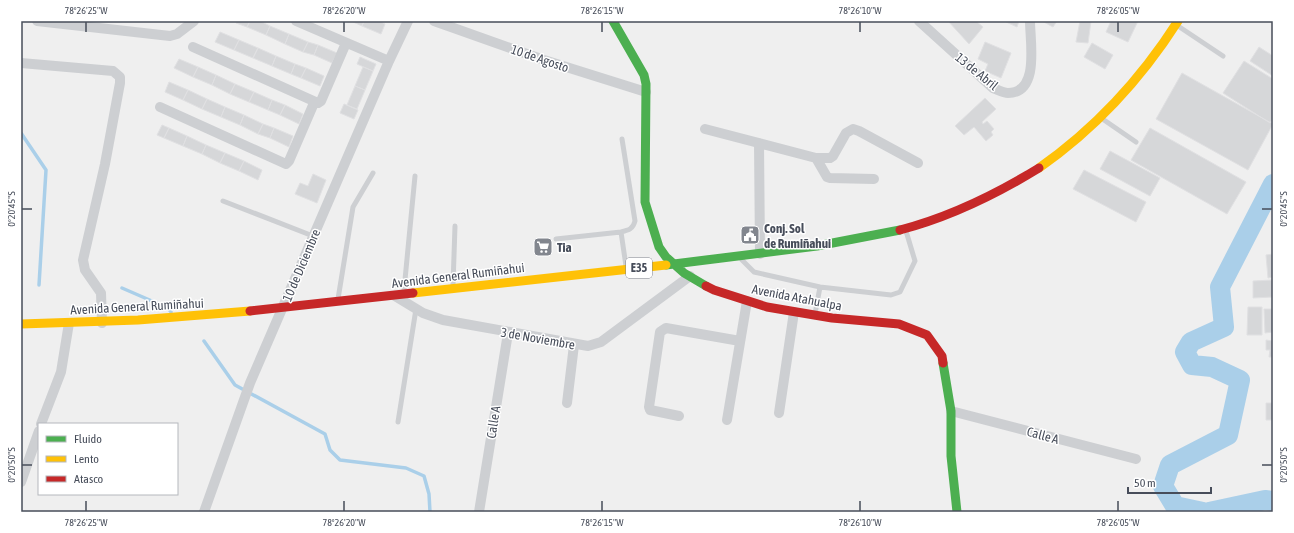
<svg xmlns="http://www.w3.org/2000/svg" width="1294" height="533" font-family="'Asap Condensed',sans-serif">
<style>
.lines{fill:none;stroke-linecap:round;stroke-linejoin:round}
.stream{stroke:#aacfe9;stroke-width:3.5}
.river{stroke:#aacfe9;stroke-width:20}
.building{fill:#d6d7d9;stroke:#e0e0e2}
.lane{stroke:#cdcfd2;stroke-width:5}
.street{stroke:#cdcfd2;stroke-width:10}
.fast{stroke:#4caf50;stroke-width:9}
.slow{stroke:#ffc107;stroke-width:9}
.jam{stroke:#c62828;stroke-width:9}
.ticks{fill:none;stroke:#474d5a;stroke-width:1.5}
.labels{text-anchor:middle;stroke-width:3;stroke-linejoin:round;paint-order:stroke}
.shield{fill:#fff;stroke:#7e828c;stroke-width:1}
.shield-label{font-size:12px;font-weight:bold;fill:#474d5a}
.street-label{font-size:13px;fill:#474d5a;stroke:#fff}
.poi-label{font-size:13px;font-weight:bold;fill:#474d5a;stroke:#fff;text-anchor:start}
.neatline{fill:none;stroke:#474d5a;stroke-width:1.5}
.ticks-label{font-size:10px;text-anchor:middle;fill:#474d5a}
</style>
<rect width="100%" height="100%" fill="#efefef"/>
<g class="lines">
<path class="stream" d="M21,133L46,170L39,285
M122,288L168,308L171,312
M204,341L235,385L325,434L330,450L340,460L406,468L424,476L429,494L430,512"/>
<path class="river" d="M1203,512L1175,506L1163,486L1170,465L1228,435L1240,380L1212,367L1192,365L1185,352L1191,342L1224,327L1220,287L1273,184
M1209,512L1265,500L1273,501"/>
</g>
<path class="building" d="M237,21H250L247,27L236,23Z
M250,21H260L270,26L266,35L247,27Z
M351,21H364L362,26Z
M364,21H379L385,24L381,34L362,26Z
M948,21H976L983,27L969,44Z
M1004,21H1019L1017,27Z
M1042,21H1057L1053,27Z
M1080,21H1091L1088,43L1076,42Z
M1111,21H1138L1128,42L1106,32Z
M270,26L289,34L285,44L266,35Z
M220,32L239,40L234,50L215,42Z
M289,34L308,42L303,52L285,44Z
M239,40L258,48L253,58L234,50Z
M308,42L318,45L314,55L303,52Z
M985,42L1011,53L1001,78L985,71L988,64L978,59Z
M1092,43L1113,55L1105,69L1084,57Z
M318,45L337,53L332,63L314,55Z
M1259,47L1273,56V76L1250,61Z
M258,48L276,56L272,66L253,58Z
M276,56L295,64L291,74L272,66Z
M360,57L376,64L373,71L357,64Z
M179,59L198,67L193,77L174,68Z
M1244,61L1273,79V118L1270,123L1223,93Z
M295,64L306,68L301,78L291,74Z
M198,67L216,75L212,85L193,77Z
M363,67L373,71L365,90L355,86Z
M306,68L324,76L320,86L301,78Z
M1182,73L1273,124L1248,170L1156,119Z
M216,75L235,84L230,94L212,85Z
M169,82L188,90L183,100L165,92Z
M235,84L254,92L249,102L230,94Z
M355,86L365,90L357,109L347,105Z
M188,90L207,99L202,109L183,100Z
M254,92L272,100L268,110L249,102Z
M985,98L996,109L982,122L983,124L987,121L994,129L991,132L993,135L986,141L974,127L964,135L955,126Z
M207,99L225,107L221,117L202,109Z
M272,100L285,105L280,115L268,110Z
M344,104L358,110L354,119L340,113Z
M285,105L303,114L299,124L280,115Z
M225,107L244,115L240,125L221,117Z
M244,115L263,124L258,134L240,125Z
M263,124L274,128L270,138L258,134Z
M162,125L169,128L164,138L157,135Z
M169,128L187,136L183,146L164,138Z
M274,128L293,136L289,147L270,138Z
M1150,128L1246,182L1227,214L1131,160Z
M187,136L206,145L202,154L183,146Z
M206,145L225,153L220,163L202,154Z
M1110,151L1160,178L1150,196L1100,169Z
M225,153L244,161L239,171L220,163Z
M244,161L262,170L258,180L239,171Z
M1084,170L1146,202L1136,222L1073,189Z
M313,174L326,180L317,203L295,194L300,183L308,186Z
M1273,254V277L1268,278L1266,255Z
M1272,280L1273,297L1253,298V281Z
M1248,307H1262V335H1247Z
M1264,309H1273V332L1265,333Z
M1273,337V357H1269L1270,350H1266V340L1273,341Z
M1266,403H1273V420H1266Z"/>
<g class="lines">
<path class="lane" d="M1178,26L1223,56
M1104,120L1136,142
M223,201L313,236
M621,232L626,266
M556,239L621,232C629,230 633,229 635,221L622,139
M742,260L754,272L820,287L891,295L900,292L915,261L906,231
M453,285L455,226
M404,290L415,176
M338,299L353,207L373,173
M815,314L820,287
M398,422L416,309"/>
<path class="street" d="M37,21L170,36L177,34L194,21
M296,21L389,61
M434,21L544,60L646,92
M919,21L993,88C998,90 1004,93 1008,93C1040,93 1030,42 1030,21
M193,47L318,103L321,101L346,43
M21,63L113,71L120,77V83L105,164L83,260L85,270L101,293L102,323
M160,107L286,164L289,161L314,103
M705,129L816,158H830L833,156L846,133L853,129L859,131L918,163
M759,143L760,254
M816,158L827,177L830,178L874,179
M395,296L423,313L443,320L588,346L601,342L690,276
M567,403L574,345
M951,411L1136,459
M779,413L794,312
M679,416L650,410L649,407L660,332L666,328L740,341
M727,420L747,301
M41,424L61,372L69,323
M21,482L39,431
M204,512L250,383L389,61L408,21
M479,512L508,333"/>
<path class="fast" d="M613,21L644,75L646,84L645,202L659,247L666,257L684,273L706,286
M666,265L817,246L900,230
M943,363L951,411V456L957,512"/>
<path class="slow" d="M1039,168C1096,128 1141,79 1178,21
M413,293L666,265
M21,324L138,320L250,311"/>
<path class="jam" d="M900,230C950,217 995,195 1039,168
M706,286L714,290L767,307L832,318L899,324L927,335L942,356L943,363
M250,311L413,293"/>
</g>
<path class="ticks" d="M86,22V32M344,22V32M602,22V32M860,22V32M1118,22V32M22,209H32M1262,209H1272M22,465H32M1262,465H1272M86,501V511M344,501V511M602,501V511M860,501V511M1118,501V511"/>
<defs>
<symbol id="civic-square" viewBox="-11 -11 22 22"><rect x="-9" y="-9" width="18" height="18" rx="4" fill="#82868e" stroke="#fff"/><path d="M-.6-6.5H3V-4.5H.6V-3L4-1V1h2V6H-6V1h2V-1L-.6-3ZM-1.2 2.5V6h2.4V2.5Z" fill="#fff"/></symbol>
<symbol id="supermarket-square" viewBox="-11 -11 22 22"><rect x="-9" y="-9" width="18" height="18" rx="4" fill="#82868e" stroke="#fff"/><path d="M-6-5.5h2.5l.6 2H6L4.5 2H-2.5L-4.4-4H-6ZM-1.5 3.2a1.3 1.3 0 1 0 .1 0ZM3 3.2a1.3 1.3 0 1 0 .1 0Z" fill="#fff"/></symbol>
</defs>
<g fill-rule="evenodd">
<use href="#civic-square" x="739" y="224" width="22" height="22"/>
<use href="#supermarket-square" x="532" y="236" width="22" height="22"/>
</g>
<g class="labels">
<rect class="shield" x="626" y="258" width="26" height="20" rx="3"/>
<g class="shield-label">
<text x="639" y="272">E35</text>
</g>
<g class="street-label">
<text transform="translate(540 58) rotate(19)" y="5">10 de Agosto</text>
<text transform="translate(977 71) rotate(39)" y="5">13 de Abril</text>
<text transform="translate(301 265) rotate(-67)" y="5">10 de Diciembre</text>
<text transform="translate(458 275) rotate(-7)" y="5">Avenida General Rumiñahui</text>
<text transform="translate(797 297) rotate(11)" y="5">Avenida Atahualpa</text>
<text transform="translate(137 306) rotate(-3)" y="5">Avenida General Rumiñahui</text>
<text transform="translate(538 338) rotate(10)" y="5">3 de Noviembre</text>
<text transform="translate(493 422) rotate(-81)" y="5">Calle A</text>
<text transform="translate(1043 435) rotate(15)" y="5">Calle A</text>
</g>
<g class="poi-label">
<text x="764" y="233">Conj. Sol<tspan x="764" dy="15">de Rumiñahui</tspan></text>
<text x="557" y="252">Tia</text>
</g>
</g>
<rect width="1294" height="533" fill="none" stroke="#ffffff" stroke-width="44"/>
<rect x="38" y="423" width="140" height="72" fill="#ffffff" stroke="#b5b8bd"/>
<rect x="46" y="436" width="20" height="6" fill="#4caf50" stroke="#b5b8bd"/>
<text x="74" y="443" font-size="12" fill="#474d5a">Fluido</text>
<rect x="46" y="456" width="20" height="6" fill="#ffc107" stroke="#b5b8bd"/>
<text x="74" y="463" font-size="12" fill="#474d5a">Lento</text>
<rect x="46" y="476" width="20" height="6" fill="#c62828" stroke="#b5b8bd"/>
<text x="74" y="483" font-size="12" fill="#474d5a">Atasco</text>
<path d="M1128 487v6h83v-6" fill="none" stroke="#474d5a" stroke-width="2"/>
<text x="1134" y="487" font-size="12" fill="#474d5a" stroke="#ffffff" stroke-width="3" paint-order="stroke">50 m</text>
<rect x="22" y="22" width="1250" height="489" class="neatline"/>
<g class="ticks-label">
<text x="86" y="14">78°26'25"W</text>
<text x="344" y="14">78°26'20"W</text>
<text x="602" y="14">78°26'15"W</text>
<text x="860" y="14">78°26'10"W</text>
<text x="1118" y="14">78°26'05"W</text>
<text transform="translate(11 209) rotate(-90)" y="4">0°20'45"S</text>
<text transform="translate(1283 209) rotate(-90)" y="4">0°20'45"S</text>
<text transform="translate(11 465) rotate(-90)" y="4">0°20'50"S</text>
<text transform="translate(1283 465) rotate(-90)" y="4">0°20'50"S</text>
<text x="86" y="526">78°26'25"W</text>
<text x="344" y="526">78°26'20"W</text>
<text x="602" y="526">78°26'15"W</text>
<text x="860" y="526">78°26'10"W</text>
<text x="1118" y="526">78°26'05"W</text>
</g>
</svg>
